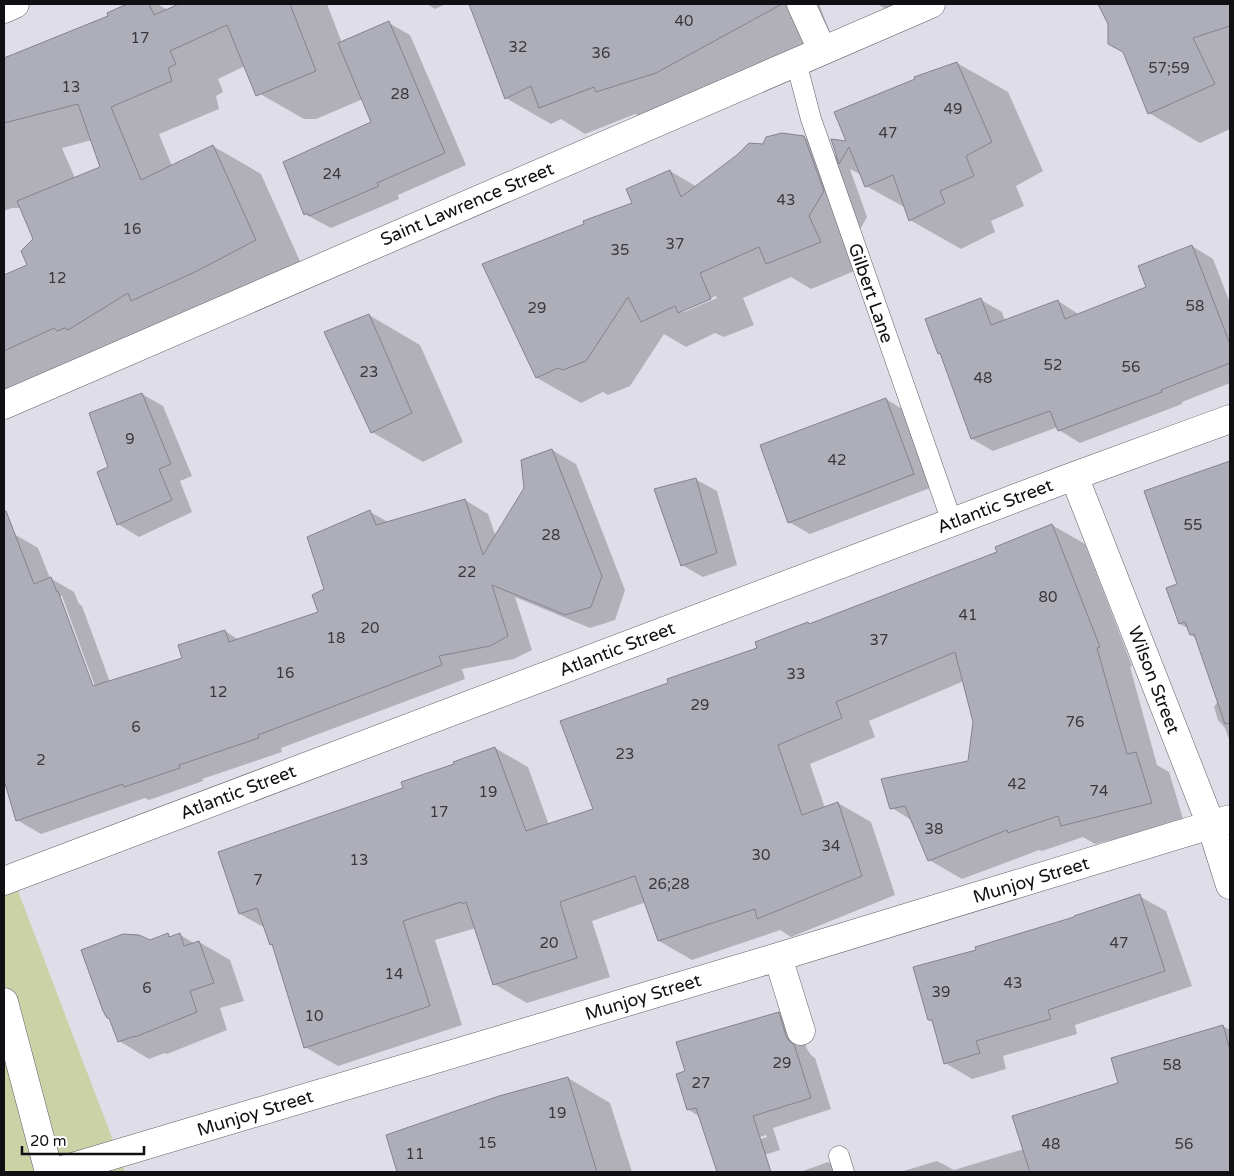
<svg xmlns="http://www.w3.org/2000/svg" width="1234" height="1176" font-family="'Varela Round',sans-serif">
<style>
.green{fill:#cad2a6}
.shadow{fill:#0003;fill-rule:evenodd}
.building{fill:#aeaeb8;stroke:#83838d}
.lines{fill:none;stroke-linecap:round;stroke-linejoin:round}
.service-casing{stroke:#5f5e68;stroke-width:21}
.minor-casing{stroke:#5f5e68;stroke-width:29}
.tertiary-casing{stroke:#5f5e68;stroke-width:29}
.service{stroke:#fff;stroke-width:20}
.minor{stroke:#fff;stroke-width:28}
.tertiary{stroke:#fff;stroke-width:28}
.labels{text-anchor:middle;stroke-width:5;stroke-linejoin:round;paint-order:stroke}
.number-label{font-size:15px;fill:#38383d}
.street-label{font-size:18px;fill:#101014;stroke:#fff}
</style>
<rect width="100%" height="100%" fill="#dedde8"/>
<path class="green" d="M13,878L125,1172H4V881Z"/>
<path class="shadow" d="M130,4H157L168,10L182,4H327L342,43L389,23L410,35L466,165L398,195L399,199L331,228L305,214L373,123L363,99L316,119H304L255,91L245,66L218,79L223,92L216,96L219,109L159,134L172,166L213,146L261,174L303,268L4,401V277L29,266L34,239L21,208H12L4,211V60L109,16L108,14ZM92,140L101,167L75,178L62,148Z
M427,4H446L435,9Z
M470,4H633L636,9L645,4H819L832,37L794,55L787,51L702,98L642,117L635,114L585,134L561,119L551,124L506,98Z
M877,4H917L895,14Z
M1099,4H1230V129L1200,143L1149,113L1124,52Z
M957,63L1008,92L1043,171L1016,186L1024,206L991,221L995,232L961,249L910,220L906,208L866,186L862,175L850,169L867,217L853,242L864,267L811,289L791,277L743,298L754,325L724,337L715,333L686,347L664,334L630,386L608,395L603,392L581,403L537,378L586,225L633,203L670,171L697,187L764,145L804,137L838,157L848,142ZM716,296L717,298L684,312H678Z
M1192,246L1213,259L1230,303V383L1182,402V404L1080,443L1059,430L1058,427L993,451L972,439L942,355L939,353L981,300L1002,312L1005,321L1058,301L1080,315L1148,288Z
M369,315L420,345L463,442L423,462L372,432Z
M142,394L163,406L192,476L180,481L192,512L139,537L118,524L110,468Z
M886,399L907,412L935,486L810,534L789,522Z
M552,450L576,464L625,590L615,620L590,628L515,597L532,650L514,659L462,669L465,679L281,748L282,752L202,779L203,781L149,800L145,798L41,834L17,820L4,776V539L14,534L38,548L50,578L74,592L79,604L82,606L110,682L183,659L225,631L239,640L320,613L326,590L370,512L388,522L465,500L488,514L496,537ZM59,596H62L97,692L94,693Z
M1230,463V742L1225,728L1218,720L1214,707L1218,701L1196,638L1191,635L1189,629L1180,624L1178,585L1146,492Z
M695,479L717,491L737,565L703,577L682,565Z
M1052,525L1085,544L1132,666L1130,667L1157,765L1169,772L1184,822L1095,844L1083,837L1042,851L1039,850L962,879L929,860L911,820L892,808L969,762L974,722L964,681L869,721L875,737L810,764L825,808L838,803L871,822L895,895L791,937L780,930L692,960L659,941L646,902L592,921L610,977L527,1003L494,984L476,928L435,940L462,1025L338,1066L305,1047L273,945L271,944L265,928L240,914L405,789L495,748L528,767L549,825L594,810L669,683L758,648L808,623L811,625L998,552Z
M1139,896L1166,911L1192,986L1075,1025L1077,1034L1003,1056L1006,1069L972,1079L945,1063L933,1022L929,1020L978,951Z
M179,934L195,944L199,942L230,960L244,1001L220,1008L227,1030L167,1054L165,1053L149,1059L119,1041L111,1019L108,1017L150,941L168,935L172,937Z
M779,1014L799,1025L807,1049L811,1055L815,1058L831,1109L773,1128L780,1150L733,1165L700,1117L689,1110L687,1072ZM766,1135L767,1137L726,1150V1148Z
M1223,1026L1230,1030V1172H900L937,1161L954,1170L1024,1149L1120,1084Z
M568,1078L610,1103L632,1172H399L387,1136Z
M828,1162L845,1172H800Z"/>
<path class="building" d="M127,4H149L154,15L179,4H290L316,71L256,96L227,25L170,51L176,64L168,68L172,81L111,107L141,180L213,145L256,240L195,272L131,301L128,293L68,330L65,328L57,331L54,328L4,351V275L27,265L21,251L33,239L17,201L100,167L78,104L4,123V58L108,16L107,13Z
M469,4H782L656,73L596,92L594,87L539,108L531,86L505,99Z
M1098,4H1230V26L1193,38L1215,84L1148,114L1123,52L1108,44V24Z
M389,21L445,153L377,183L379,186L309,216L307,213L304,215L283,162L371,122L338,43Z
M957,62L992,142L966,156L974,176L940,191L945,203L909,221L893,175L865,187L849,147L839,164L831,139L846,141L834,112L915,79L914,77Z
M782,133L804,136L824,191L809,216L821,242L766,264L759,247L700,273L711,299L678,313L675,306L641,322L628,297L586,361L563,370L558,368L536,378L482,264L584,224L583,221L632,203L626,189L670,170L681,197L737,155L749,143L763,144L766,137Z
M1192,245L1230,344V363L1161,390L1162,392L1058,431L1050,411L971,439L940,353L938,354L925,319L981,298L991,325L1058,300L1065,319L1146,287L1138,266Z
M369,314L412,413L371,433L324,332Z
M142,393L171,464L159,469L172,500L117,525L97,472L108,467L89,413Z
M886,398L914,474L788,523L760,445Z
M552,449L602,576L591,607L565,615L492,585L508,636L490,646L439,656L442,665L258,735L259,738L179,765L180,768L124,787L123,784L16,821L4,780V511H6L34,584L51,577L57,592L58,591L93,686L182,658L178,645L225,630L229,642L318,612L312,595L324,589L307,537L370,510L376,525L465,499L483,555L524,488L521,460Z
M1230,461V723L1225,724L1194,634L1190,635L1185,622L1179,624L1166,588L1177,584L1144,491Z
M696,478L717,553L681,566L654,489Z
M1052,524L1100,647L1097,648L1127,754L1136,752L1152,803L1061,826L1058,816L1008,833L1007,830L928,861L905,806L890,809L881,779L968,761L973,722L955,652L836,702L842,718L778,745L802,815L838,802L862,876L757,919L755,909L658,941L635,876L560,902L577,958L493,985L466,902L462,904L461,902L403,921L430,1006L304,1048L272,944L270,945L257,908L239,914L218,852L403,788L401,782L454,764L453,762L495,747L526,831L593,809L560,721L668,683L667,679L757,648L755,642L808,622L809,624L997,552L995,547Z
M1140,894L1165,971L1048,1010L1051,1019L976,1041L980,1053L944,1064L932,1020H928L913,967L976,950L975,947L1074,917V916Z
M168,933L169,937L180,933L184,946L199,941L214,983L190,991L197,1012L135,1037V1036L118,1042L109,1018H107L103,1011L81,950L123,934L139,935L150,940Z
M779,1012L786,1036L790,1042L794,1044L811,1098L753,1116L771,1172H717L696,1108L687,1110L676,1074L685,1071L676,1042Z
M1223,1025L1230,1050V1172H1030L1012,1116L1118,1083L1111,1058Z
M568,1077L597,1172H397L386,1135L499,1096Z"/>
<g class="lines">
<defs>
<path id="service" d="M796,62L811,119L952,522
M839,1156L844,1172"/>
<path id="minor" d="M801,4L822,50
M4,9L15,4
M4,405L931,4
M1074,476L1211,825L1230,885
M4,881L1074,476L1230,419
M778,957L801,1031
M56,1172L778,957L1230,819"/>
<path id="tertiary" d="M4,1002L49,1172"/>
</defs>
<use href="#service" class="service-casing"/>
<use href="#minor" class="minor-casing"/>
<use href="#tertiary" class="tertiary-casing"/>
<use href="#service" class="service"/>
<use href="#minor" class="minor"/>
<use href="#tertiary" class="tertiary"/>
</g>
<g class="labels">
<g class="number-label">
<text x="684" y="26">40</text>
<text x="140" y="43">17</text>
<text x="518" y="52">32</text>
<text x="601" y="58">36</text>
<text x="1169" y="73">57;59</text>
<text x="71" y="92">13</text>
<text x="400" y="99">28</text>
<text x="953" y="114">49</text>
<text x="888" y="138">47</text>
<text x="332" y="179">24</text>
<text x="786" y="205">43</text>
<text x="132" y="234">16</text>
<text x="675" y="249">37</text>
<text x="620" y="255">35</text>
<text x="57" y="283">12</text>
<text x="1195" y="311">58</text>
<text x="537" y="313">29</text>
<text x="1053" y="370">52</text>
<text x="1131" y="372">56</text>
<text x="369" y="377">23</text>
<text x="983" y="383">48</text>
<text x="130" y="444">9</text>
<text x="837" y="465">42</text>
<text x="1193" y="530">55</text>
<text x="551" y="540">28</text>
<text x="467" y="577">22</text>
<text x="1048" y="602">80</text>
<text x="968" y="620">41</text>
<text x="370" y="633">20</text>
<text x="336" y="643">18</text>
<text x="879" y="645">37</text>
<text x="285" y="678">16</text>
<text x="796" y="679">33</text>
<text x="218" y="697">12</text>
<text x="700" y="710">29</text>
<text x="1075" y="727">76</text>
<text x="136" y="732">6</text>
<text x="625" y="759">23</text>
<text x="41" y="765">2</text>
<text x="1017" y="789">42</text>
<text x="1099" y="796">74</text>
<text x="488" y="797">19</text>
<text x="439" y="817">17</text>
<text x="934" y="834">38</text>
<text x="831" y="851">34</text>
<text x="761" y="860">30</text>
<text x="359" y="865">13</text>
<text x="258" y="885">7</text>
<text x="669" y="889">26;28</text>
<text x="549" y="948">20</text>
<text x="1119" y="948">47</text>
<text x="394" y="979">14</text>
<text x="1013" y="988">43</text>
<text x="147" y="993">6</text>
<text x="941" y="997">39</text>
<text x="314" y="1021">10</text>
<text x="782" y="1068">29</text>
<text x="1172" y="1070">58</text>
<text x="701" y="1088">27</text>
<text x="557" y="1118">19</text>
<text x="487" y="1148">15</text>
<text x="1051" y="1149">48</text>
<text x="1184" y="1149">56</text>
<text x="415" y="1159">11</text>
</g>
<g class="street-label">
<text transform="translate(467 204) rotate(-23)" y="6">Saint Lawrence Street</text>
<text transform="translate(871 293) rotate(71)" y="6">Gilbert Lane</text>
<text transform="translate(995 506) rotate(-21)" y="6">Atlantic Street</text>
<text transform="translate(617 649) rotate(-21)" y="6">Atlantic Street</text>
<text transform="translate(1154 680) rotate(69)" y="6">Wilson Street</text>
<text transform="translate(238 792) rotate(-21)" y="6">Atlantic Street</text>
<text transform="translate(1031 880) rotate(-17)" y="6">Munjoy Street</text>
<text transform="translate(643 997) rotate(-17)" y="6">Munjoy Street</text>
<text transform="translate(255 1113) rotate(-17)" y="6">Munjoy Street</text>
</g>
</g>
<rect width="1234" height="1176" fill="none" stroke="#101014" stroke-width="10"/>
<path d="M22 1146v8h122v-8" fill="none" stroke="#101014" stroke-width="2.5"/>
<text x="30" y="1146" font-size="15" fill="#101014" stroke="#ffffff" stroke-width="4" paint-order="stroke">20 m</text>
</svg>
